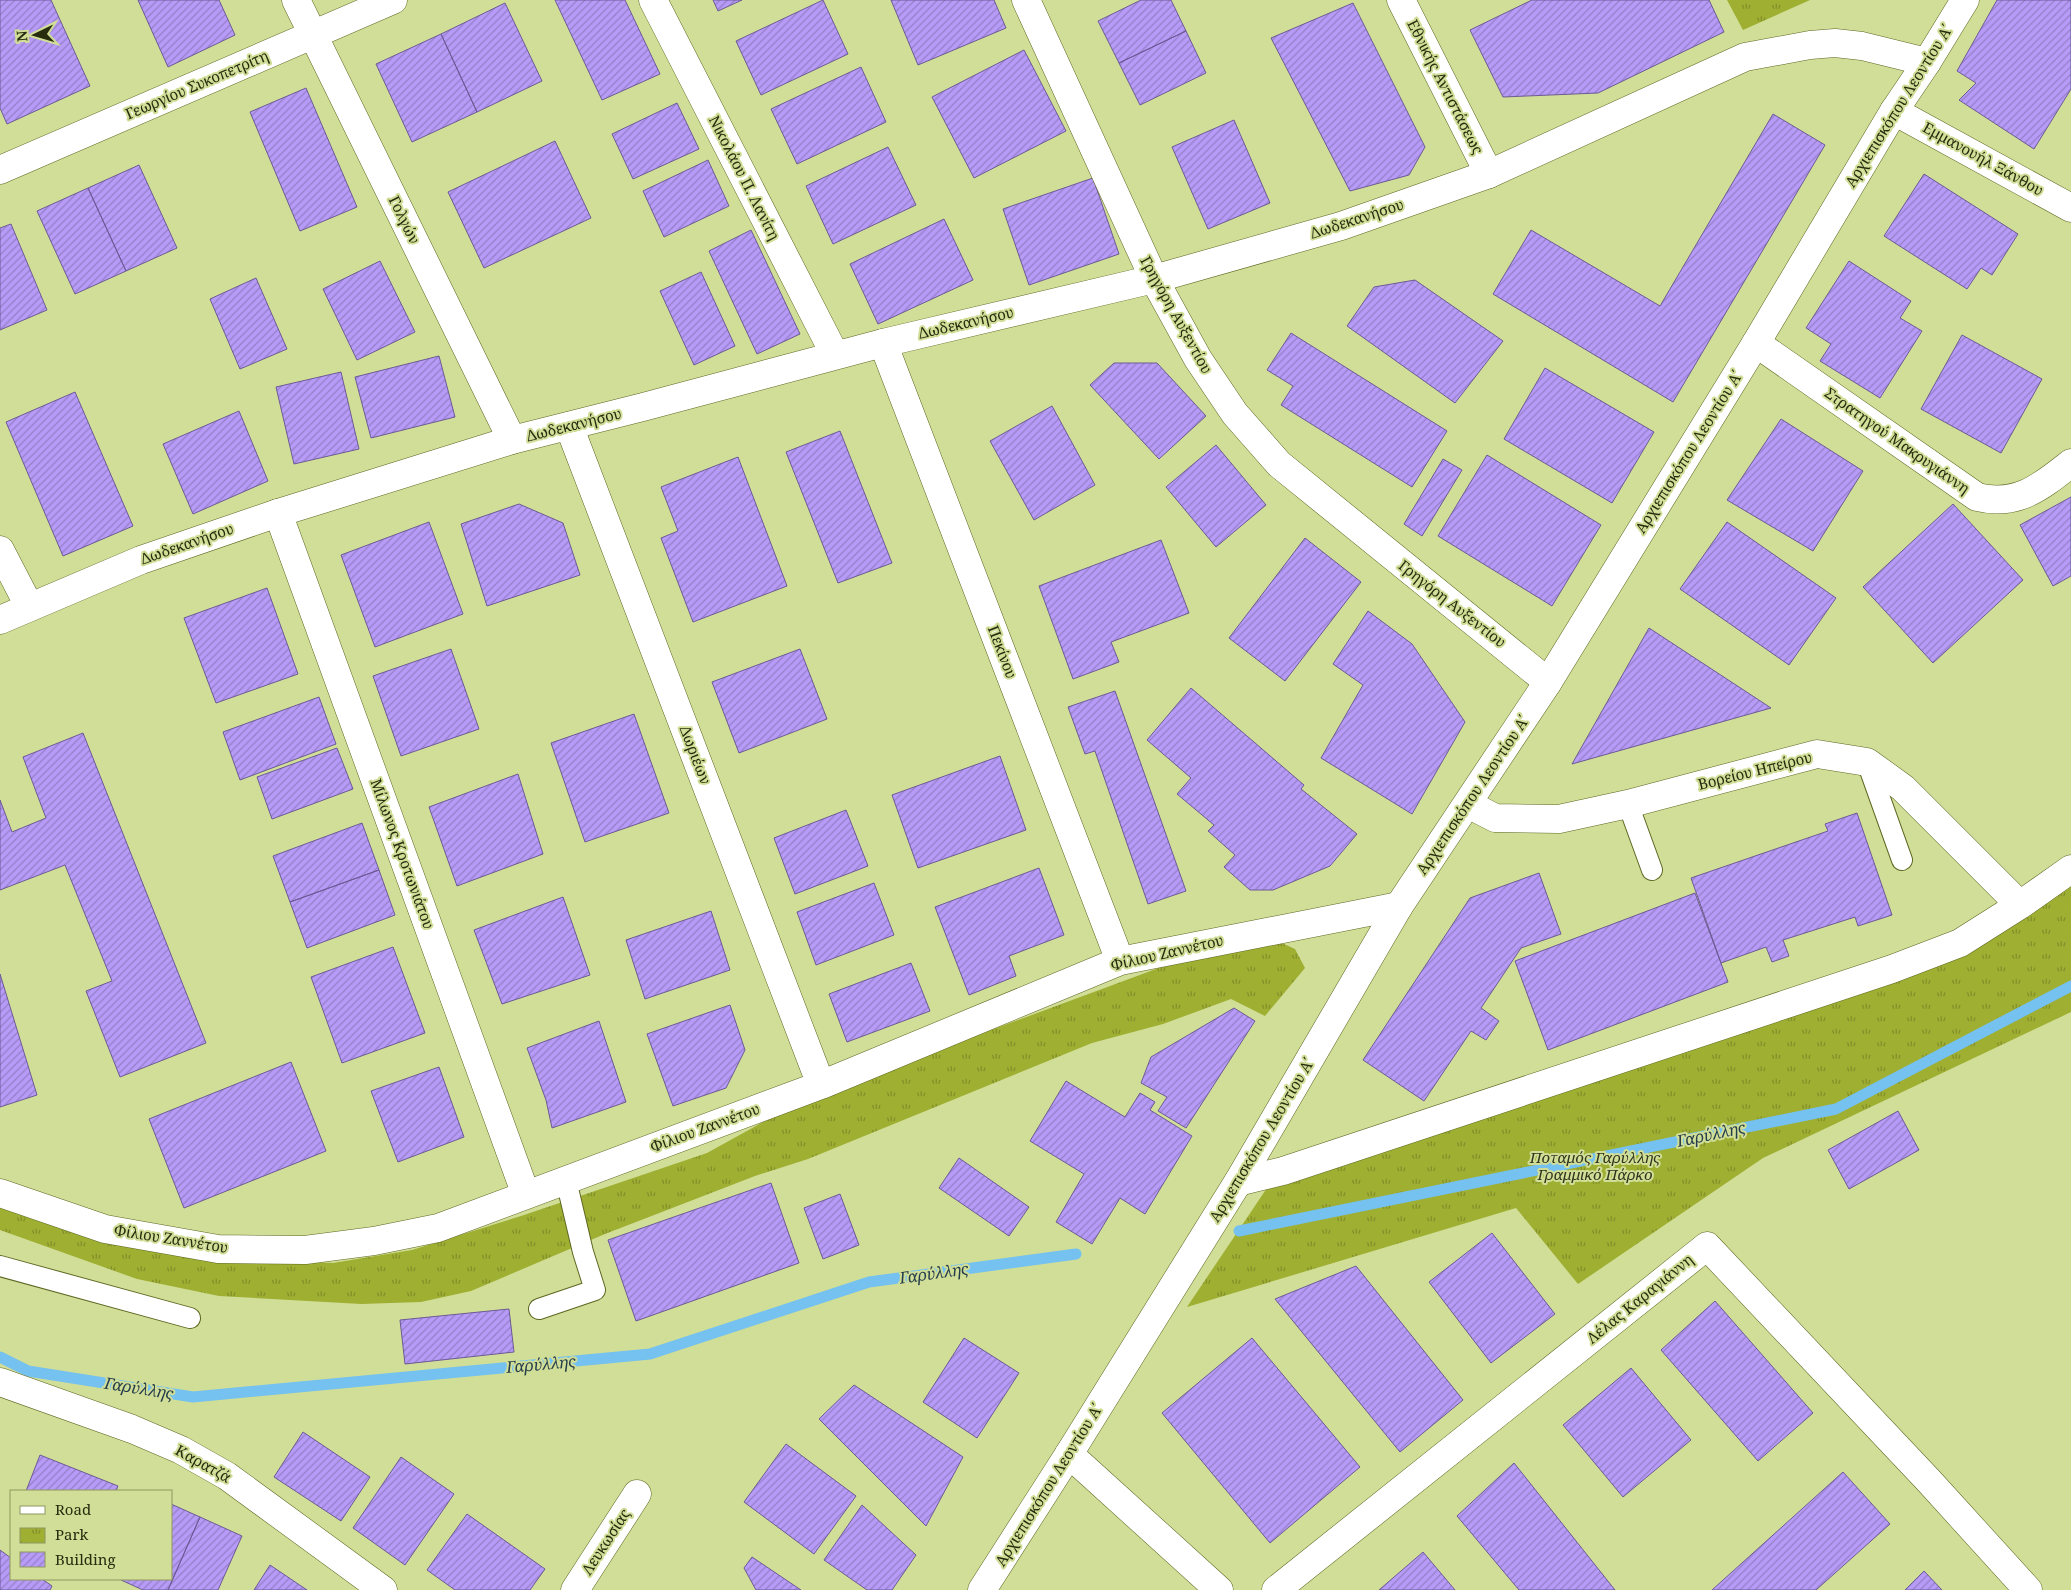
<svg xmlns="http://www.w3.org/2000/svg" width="2071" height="1590" font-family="'Noto Serif',serif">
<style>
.park{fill:url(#park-tufts)}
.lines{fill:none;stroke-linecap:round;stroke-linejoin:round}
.stream{stroke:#75c1ef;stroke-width:11}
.building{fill:url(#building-hatch);stroke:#6c5a95}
.service-casing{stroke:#5e6722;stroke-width:22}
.minor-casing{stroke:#5e6722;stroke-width:29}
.tertiary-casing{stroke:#5e6722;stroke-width:29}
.secondary-casing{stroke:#5e6722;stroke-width:29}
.service{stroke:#fff;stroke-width:20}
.minor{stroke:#fff;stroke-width:28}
.tertiary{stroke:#fff;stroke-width:28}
.secondary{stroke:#fff;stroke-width:28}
.labels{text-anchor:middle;stroke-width:4;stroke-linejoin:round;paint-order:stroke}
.street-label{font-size:15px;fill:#282c0f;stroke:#d1de97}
.park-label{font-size:15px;font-style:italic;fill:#31351d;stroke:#d1de97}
.water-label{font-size:16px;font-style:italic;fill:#253d4b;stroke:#d1de97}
</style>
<defs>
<pattern id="park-tufts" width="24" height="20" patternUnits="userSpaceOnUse" patternTransform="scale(1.25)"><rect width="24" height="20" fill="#9faf32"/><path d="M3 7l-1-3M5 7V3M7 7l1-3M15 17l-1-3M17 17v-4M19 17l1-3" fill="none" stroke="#828f29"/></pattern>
<pattern id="building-hatch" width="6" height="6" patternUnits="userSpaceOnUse" patternTransform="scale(1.25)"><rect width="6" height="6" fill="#b79bf8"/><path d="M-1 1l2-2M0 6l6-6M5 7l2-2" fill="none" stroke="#957fc7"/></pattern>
</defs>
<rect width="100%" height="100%" fill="#d1de97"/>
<path class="park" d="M1727,0H1810L1743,30Z
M2071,876V1012L1763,1158L1578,1284L1516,1208L1187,1307L1269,1185L1953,954Z
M1273,939L1295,949L1305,968L1265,1016L1231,999L1163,1024L1092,1043L808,1159L755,1176L605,1234L471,1291L421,1302L361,1304L219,1296L137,1279L0,1230V1204L282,1261L333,1263L412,1250L524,1215L707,1153L805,1099L1191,956Z"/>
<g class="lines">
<path class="stream" d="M1239,1231L1836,1109L2071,986
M0,1357L28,1371L193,1397L650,1354L869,1282L1076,1254"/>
</g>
<path class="building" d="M0,0H51L90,86L7,124L0,108Z
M138,0H219L235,35L168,67Z
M555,0H625L660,74L602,100Z
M713,0H742L718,11Z
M823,0L848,54L761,95L736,41Z
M891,0H994L1006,28L918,65Z
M1141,0H1171L1186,31L1119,63L1098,21Z
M1532,0H1709L1724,32L1598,93L1503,97L1470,30Z
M1997,0H2071V89L2034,149L1959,100L1976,83L1957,71Z
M505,3L542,81L477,112L441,34Z
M1353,3L1425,147L1409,175L1350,191L1271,38Z
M1186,31L1206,73L1140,105L1119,63Z
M441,34L477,112L412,142L376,64Z
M1024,50L1066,131L974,178L932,97Z
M861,67L886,122L797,164L771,109Z
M306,88L357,207L300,231L250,112Z
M677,103L699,149L633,179L612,134Z
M1773,114L1825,145L1673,402L1493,294L1531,230L1660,306Z
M1234,120L1270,203L1208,229L1172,147Z
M555,141L591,218L484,268L448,192Z
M888,147L916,205L833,244L806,186Z
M708,160L729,206L664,237L643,191Z
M139,165L177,248L126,271L88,188Z
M1924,174L2018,234L1992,275L1981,268L1967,289L1884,236Z
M1093,178L1119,254L1029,285L1003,209Z
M88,188L126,271L75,294L37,211Z
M944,219L973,280L878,324L850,264Z
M11,224L47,310L0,330V228Z
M751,230L800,334L757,354L709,251Z
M380,261L415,332L357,360L323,289Z
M1849,261L1911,301L1900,318L1922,331L1880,398L1820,361L1831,344L1806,328Z
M701,272L735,346L694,365L660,291Z
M256,278L287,349L240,369L210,299Z
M1415,280L1503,341L1455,403L1347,326L1374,287Z
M1291,333L1447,431L1412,487L1281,405L1293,386L1267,370Z
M1962,335L2042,379L2001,453L1921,409Z
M439,356L455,417L371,438L355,377Z
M1114,363H1157L1206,416L1159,459L1090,385Z
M1545,368L1654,432L1612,503L1504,439Z
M341,372L359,449L294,464L276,387Z
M75,392L133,526L63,556L6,422Z
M1052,406L1095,485L1034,520L990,441Z
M239,411L268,481L193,514L163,444Z
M1781,419L1863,471L1813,551L1727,500Z
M840,431L892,563L838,583L786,452Z
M1216,445L1266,505L1216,547L1166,487Z
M1487,455L1601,525L1552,606L1438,536Z
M738,457L787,586L693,622L661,538L678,531L661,487Z
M1443,459L1462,470L1422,536L1404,524Z
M2071,497V576L2053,586L2020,525Z
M519,504L563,523L580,575L487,606L461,524Z
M1953,504L2023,580L1933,663L1863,587Z
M429,522L463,614L375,647L341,555Z
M1727,522L1836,598L1789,665L1680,589Z
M1305,538L1361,582L1285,681L1229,638Z
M1161,540L1189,613L1111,642L1119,662L1073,679L1039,586Z
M267,588L298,674L216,703L184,618Z
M1368,611L1412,644L1465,722L1412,814L1321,758L1363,685L1333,664Z
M1649,628L1771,708L1572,764Z
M451,649L479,729L401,756L373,676Z
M800,649L827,719L739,753L712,682Z
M1191,688L1304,785L1301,789L1357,834L1330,866L1273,890H1250L1224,867L1235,855L1208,831L1214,825L1177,794L1191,778L1147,740Z
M1115,691L1186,891L1148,904L1095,751L1085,754L1068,707Z
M319,697L336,744L240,780L223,732Z
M634,714L669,813L585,842L551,743Z
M83,733L206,1043L120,1077L86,991L112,981L65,865L0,890V800L12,832L46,818L23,757Z
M337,748L353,789L272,819L257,777Z
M1000,756L1026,830L918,868L892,795Z
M518,774L543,854L457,886L429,807Z
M846,810L868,866L795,894L774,838Z
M1857,813L1892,915L1858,926L1855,917L1783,940L1789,956L1772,962L1766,947L1721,963L1691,878L1828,831L1825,824Z
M362,823L379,870L290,902L273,856Z
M1039,868L1064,935L1009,956L1016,976L969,995L935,907Z
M379,870L395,915L307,948L290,902Z
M1539,873L1561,934L1521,948L1481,1008L1499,1021L1486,1040L1471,1031L1424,1101L1363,1060L1470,898Z
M874,883L894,935L816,965L797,912Z
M1695,893L1728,982L1548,1050L1515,961Z
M563,897L590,975L502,1004L474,930Z
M711,911L730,970L645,999L626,940Z
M393,947L425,1033L342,1063L311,977Z
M911,963L930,1011L847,1042L829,994Z
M0,974L37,1095L0,1107Z
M730,1005L745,1050L726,1088L673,1106L647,1034Z
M1234,1008L1255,1021L1186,1128L1158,1111L1167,1097L1141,1083L1151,1057Z
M599,1021L626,1102L552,1128L546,1100L527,1048Z
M291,1062L326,1151L184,1208L149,1119Z
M439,1067L464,1137L398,1162L371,1091Z
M1066,1081L1125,1117L1140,1093L1155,1102L1150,1110L1192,1136L1145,1214L1120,1198L1092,1244L1056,1222L1084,1174L1030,1141Z
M1898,1111L1919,1150L1849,1189L1828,1150Z
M959,1158L1029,1207L1009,1236L939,1188Z
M771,1183L799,1263L636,1321L608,1240Z
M840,1194L859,1245L823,1259L804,1208Z
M1492,1233L1555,1314L1491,1363L1429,1282Z
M1356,1266L1463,1400L1400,1452L1275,1299Z
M1715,1301L1813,1413L1758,1461L1661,1350Z
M509,1309L514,1352L405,1364L400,1320Z
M964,1338L1019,1373L977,1438L923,1402Z
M1252,1338L1360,1467L1270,1543L1162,1413Z
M1631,1368L1691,1440L1623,1497L1563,1425Z
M854,1385L963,1457L926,1526L819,1419Z
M303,1432L370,1477L341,1521L274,1477Z
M786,1444L856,1496L814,1554L744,1502Z
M40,1455L118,1486L116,1491H26Z
M401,1457L454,1494L405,1565L353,1528Z
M1514,1463L1615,1590H1519L1457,1516Z
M1843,1472L1890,1524L1816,1590H1712Z
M171,1504L200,1517L168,1590H143L121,1580L122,1579H171Z
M862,1505L916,1555L892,1590H867L824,1560Z
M467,1514L545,1569L530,1590H455L427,1570Z
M200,1517L242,1536L218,1590H168Z
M0,1550L11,1558V1579H42L52,1586L50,1590H0Z
M1423,1552L1455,1590H1379Z
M752,1557L801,1590H756L744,1568Z
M270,1565L307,1590H254Z
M1924,1571L1942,1590H1905Z"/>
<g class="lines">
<defs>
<path id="service" d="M1867,762L1902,860
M1628,804L1652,870
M0,1266L190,1318
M539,1309L595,1290L583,1252L566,1180"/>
<path id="minor" d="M296,0L512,440
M653,0L835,355
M1026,0L1154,279L1198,359L1235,414L1279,464L1548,682
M1401,0L1489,174
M1894,111L2071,208
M0,170L393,0
M883,343L1120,961
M1756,343L1977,497C2017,507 2041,487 2071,463
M569,426L821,1085
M278,513L526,1195
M0,550L29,606
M1468,804L1495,818L1559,819L1628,804L1817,754L1867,762L1903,788L2020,905L2071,869
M1238,1182L1283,1171L1892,969L1960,943L2020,905
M0,1193L105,1229L218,1249L305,1250L374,1241L438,1228L821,1085L1120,961L1399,906
M0,1382L132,1429L181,1450L227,1476L383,1590
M1069,1454L1219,1590
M575,1590L637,1494
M1276,1590L1707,1246L1929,1481L2028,1590"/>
<path id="tertiary" d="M0,620L141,560L278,513L512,440L643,407L883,343L1154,279L1341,226L1489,174L1745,57L1810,45L1835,43L1862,46L1927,62"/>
<path id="secondary" d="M982,1590L1069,1454L1238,1182L1399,906L1548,682L1756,343L1894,111L1927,62L1965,0"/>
</defs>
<use href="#service" class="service-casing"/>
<use href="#minor" class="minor-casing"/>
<use href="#tertiary" class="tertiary-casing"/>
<use href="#secondary" class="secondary-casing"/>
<use href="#service" class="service"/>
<use href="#minor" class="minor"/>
<use href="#tertiary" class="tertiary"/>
<use href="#secondary" class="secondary"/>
</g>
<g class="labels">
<g class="street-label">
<text transform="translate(197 85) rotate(-23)" y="5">Γεωργίου Συκοπετρίτη</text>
<text transform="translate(1445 87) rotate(63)" y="5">Εθνικής Αντιστάσεως</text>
<text transform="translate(1899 106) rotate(-58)" y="5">Αρχιεπισκόπου Λεοντίου Α΄</text>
<text transform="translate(1983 159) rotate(29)" y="5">Εμμανουήλ Ξάνθου</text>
<text transform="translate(744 178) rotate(63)" y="5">Νικολάου Π. Λανίτη</text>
<text transform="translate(1357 219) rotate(-18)" y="5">Δωδεκανήσου</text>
<text transform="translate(404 220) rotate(64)" y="5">Γολγών</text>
<text transform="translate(1176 315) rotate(61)" y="5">Γρηγόρη Αυξεντίου</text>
<text transform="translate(966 323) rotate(-13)" y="5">Δωδεκανήσου</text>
<text transform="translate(574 425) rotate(-14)" y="5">Δωδεκανήσου</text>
<text transform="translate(1897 441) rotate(35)" y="5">Στρατηγού Μακρυγιάννη</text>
<text transform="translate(1689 452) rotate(-58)" y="5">Αρχιεπισκόπου Λεοντίου Α΄</text>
<text transform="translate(187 544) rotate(-19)" y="5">Δωδεκανήσου</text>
<text transform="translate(1452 604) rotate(38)" y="5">Γρηγόρη Αυξεντίου</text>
<text transform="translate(1002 652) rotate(69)" y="5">Πεκίνου</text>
<text transform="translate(695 755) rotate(69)" y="5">Δωριέων</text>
<text transform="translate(1755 771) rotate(-14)" y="5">Βορείου Ηπείρου</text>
<text transform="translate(1473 795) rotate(-56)" y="5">Αρχιεπισκόπου Λεοντίου Α΄</text>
<text transform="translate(402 854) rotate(70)" y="5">Μίλωνος Κροτωνιάτου</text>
<text transform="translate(1167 953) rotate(-13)" y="5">Φίλιου Ζαννέτου</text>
<text transform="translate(705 1128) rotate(-20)" y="5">Φίλιου Ζαννέτου</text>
<text transform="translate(1262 1140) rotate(-59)" y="5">Αρχιεπισκόπου Λεοντίου Α΄</text>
<text transform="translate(171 1239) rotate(9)" y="5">Φίλιου Ζαννέτου</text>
<text transform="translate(1640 1299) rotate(-39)" y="5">Λέλας Καραγιάννη</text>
<text transform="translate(203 1464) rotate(29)" y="5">Καρατζά</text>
<text transform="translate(1049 1485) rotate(-58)" y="5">Αρχιεπισκόπου Λεοντίου Α΄</text>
<text transform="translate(606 1542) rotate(-57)" y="5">Λευκωσίας</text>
</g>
<g class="park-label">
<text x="1595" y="1163">Ποταμός Γαρύλλης<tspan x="1595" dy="17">Γραμμικό Πάρκο</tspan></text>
</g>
<g class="water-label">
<text transform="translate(1711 1134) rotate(-12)" y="6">Γαρύλλης</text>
<text transform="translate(934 1273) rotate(-8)" y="6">Γαρύλλης</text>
<text transform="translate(541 1364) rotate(-5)" y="6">Γαρύλλης</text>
<text transform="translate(139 1388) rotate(9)" y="6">Γαρύλλης</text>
</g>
</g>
<rect x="10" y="1490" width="162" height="90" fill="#d1de97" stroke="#8d9761"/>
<rect x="20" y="1506" width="25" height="8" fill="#ffffff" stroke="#8d9761"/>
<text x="55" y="1515" font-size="15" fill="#282c0f">Road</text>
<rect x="20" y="1528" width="25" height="15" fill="url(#park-tufts)" stroke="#8d9761"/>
<text x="55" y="1540" font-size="15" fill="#282c0f">Park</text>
<rect x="20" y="1552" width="25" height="15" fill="url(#building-hatch)" stroke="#8d9761"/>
<text x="55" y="1565" font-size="15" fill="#282c0f">Building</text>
<g transform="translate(35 35) rotate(265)" stroke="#d1de97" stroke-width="4" paint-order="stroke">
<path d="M0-4L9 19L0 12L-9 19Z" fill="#282c0f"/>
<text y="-8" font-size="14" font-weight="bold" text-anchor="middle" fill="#282c0f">N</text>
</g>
</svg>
